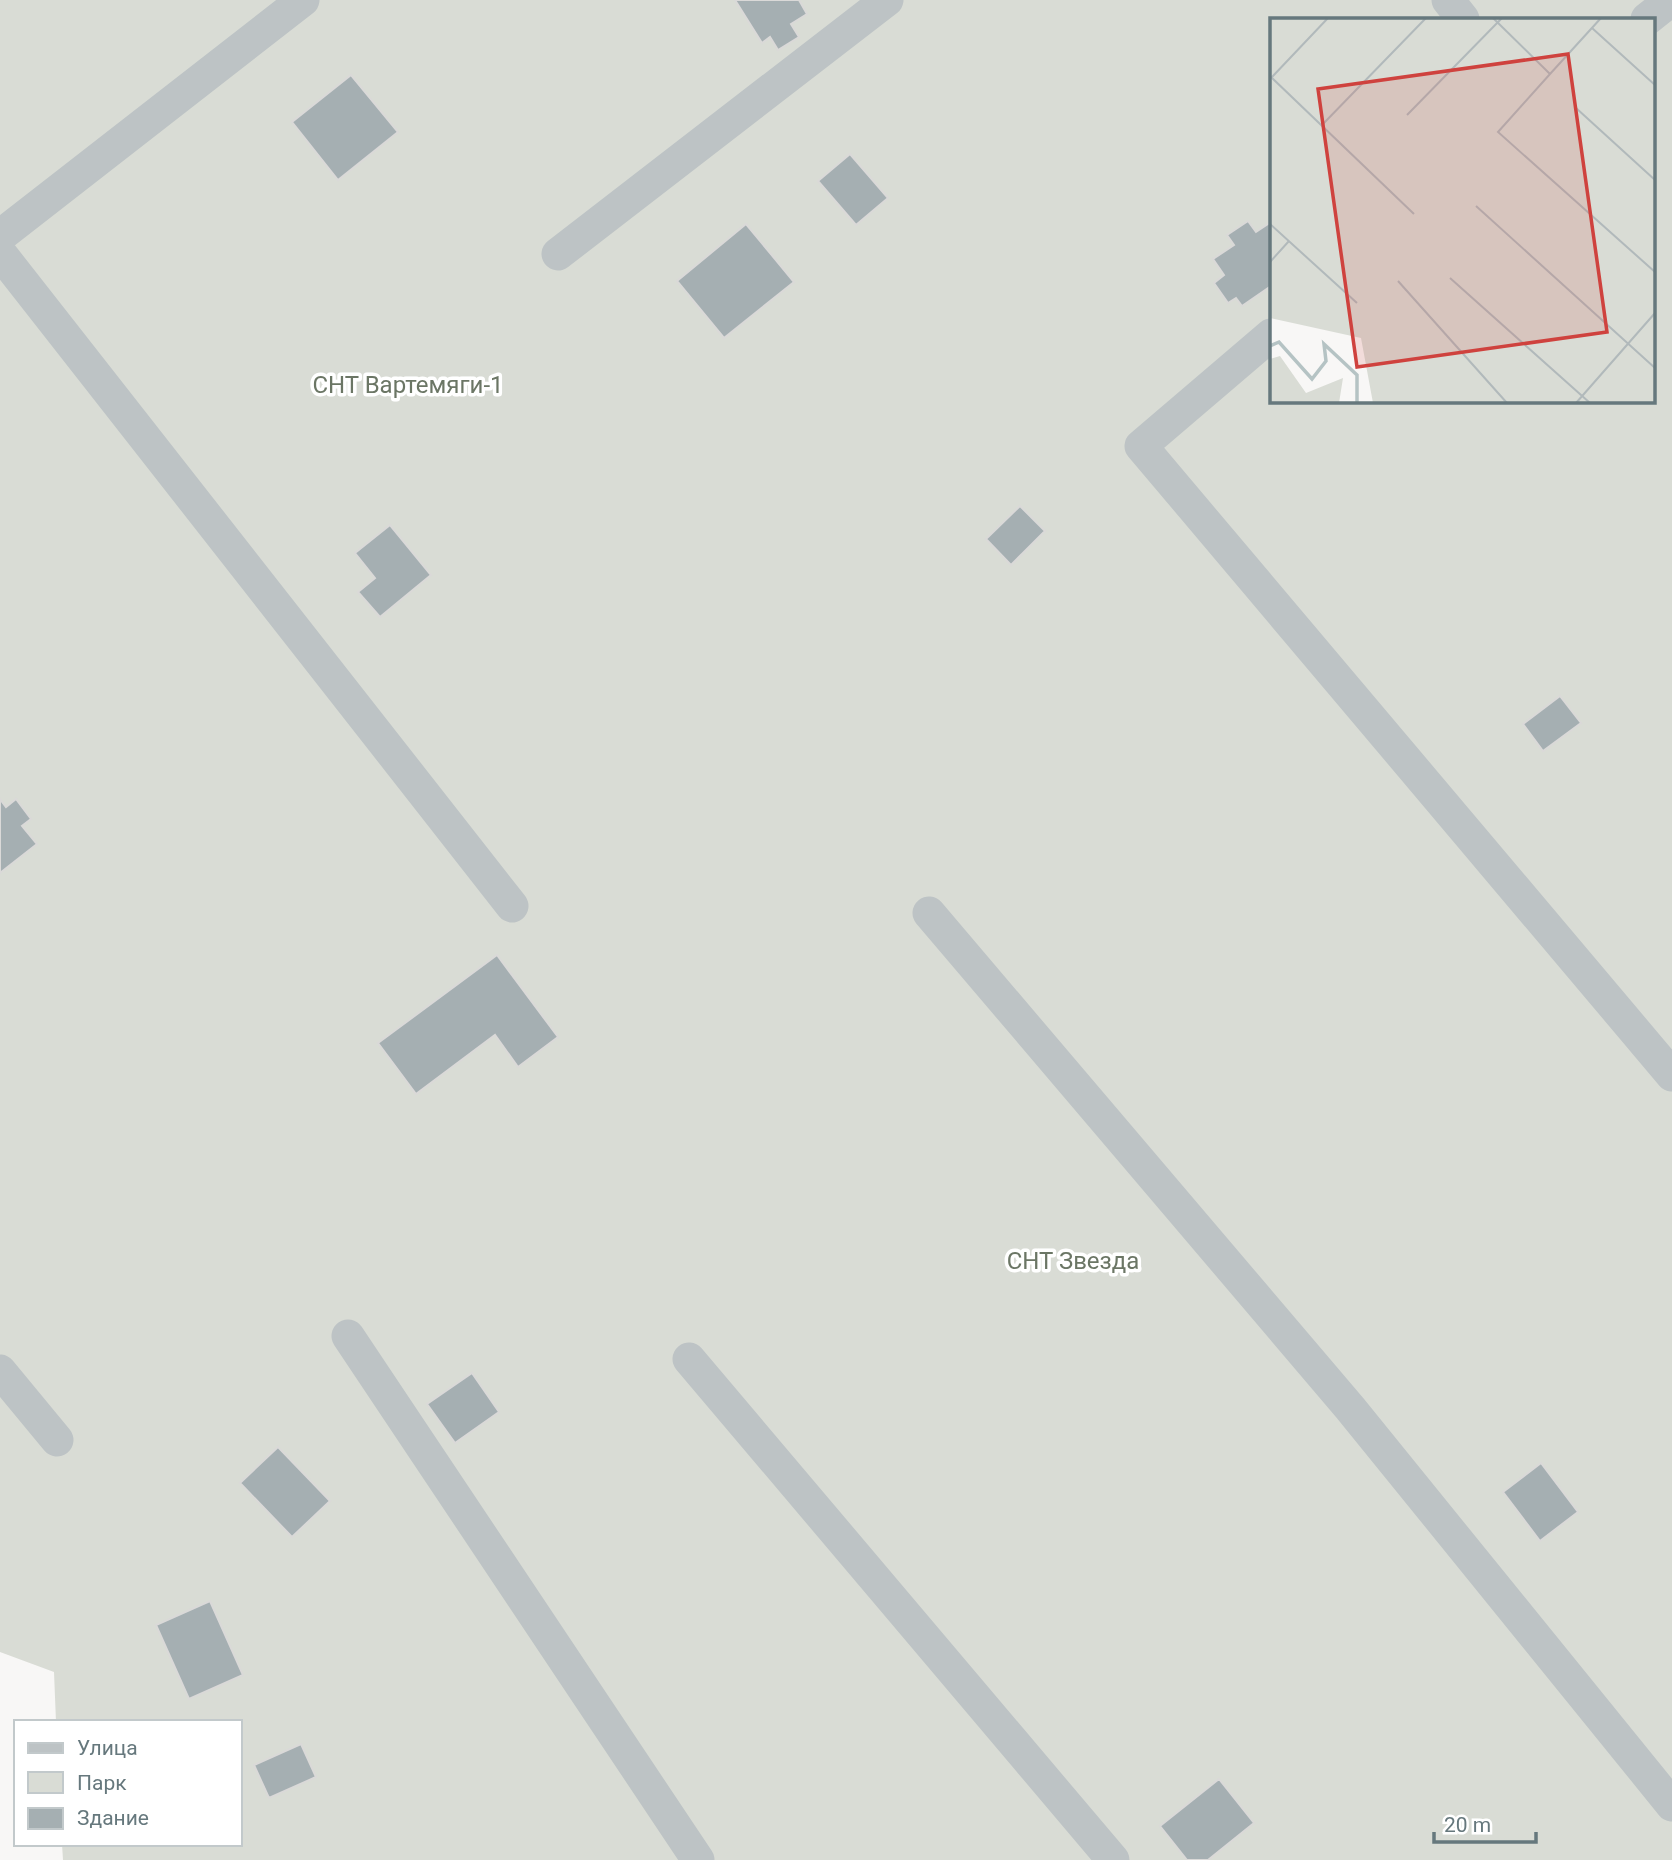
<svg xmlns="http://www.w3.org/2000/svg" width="1672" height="1860" font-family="Roboto,sans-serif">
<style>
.green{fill:#d9dcd5;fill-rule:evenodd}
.building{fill:#a5afb2;stroke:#dad9d8;stroke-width:2}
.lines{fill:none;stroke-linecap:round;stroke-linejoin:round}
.minor{stroke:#bdc3c5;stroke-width:33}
.labels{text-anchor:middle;stroke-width:7;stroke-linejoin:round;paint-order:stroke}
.park-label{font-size:24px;fill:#6b7665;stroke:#fff}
.inset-river{fill:none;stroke:#b5c3c4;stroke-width:3.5}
.inset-road{fill:none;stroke:#b1b9bb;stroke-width:2}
.view{fill:#cf423e;fill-opacity:0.15;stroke:#cf423e;stroke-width:3.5}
.inset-edge{fill:none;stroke:#66787d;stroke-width:3.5}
</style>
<rect width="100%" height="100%" fill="#f8f7f6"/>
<path class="green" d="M0,0H1672V1860H63L62,1844H240V1722H56L54,1672L0,1652ZM1271,19H1653V401H1271Z"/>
<path class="building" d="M735,0H799L807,14L791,24L799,37L778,50L770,37L762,43Z
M351,75L398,132L338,180L292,122Z
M850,154L888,198L856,225L818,181Z
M1248,221L1256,232L1271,222V286L1242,306L1236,298L1228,303L1214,283L1224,275L1213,259L1234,245L1227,235Z
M746,224L794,282L724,338L677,281Z
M1020,506L1045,531L1011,565L986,539Z
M390,525L431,575L380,617L358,592L375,578L355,553Z
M1560,696L1581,723L1543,751L1523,724Z
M0,799L6,807L16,799L31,819L22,826L37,844L0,873Z
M497,955L558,1037L518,1067L495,1035L416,1094L378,1043Z
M472,1373L499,1412L455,1443L427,1404Z
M278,1447L330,1501L292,1537L240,1483Z
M1541,1463L1578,1512L1540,1541L1503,1492Z
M210,1601L243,1675L189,1699L156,1625Z
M301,1744L316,1777L269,1798L254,1765Z
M1219,1779L1254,1823L1208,1860H1187L1160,1826Z"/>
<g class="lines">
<path class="minor" d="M1448,0L1463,19
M1647,19L1671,0
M0,236L303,0
M0,253L512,906
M558,254L887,0
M1271,335L1141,446L1672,1075
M929,913L1350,1408L1672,1805
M348,1336L698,1860
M689,1359L1113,1860
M0,1371L57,1440"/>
</g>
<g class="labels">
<g class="park-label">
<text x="408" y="393">СНТ Вартемяги-1</text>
<text x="1073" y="1269">СНТ Звезда</text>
</g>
</g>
<g transform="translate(1270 18)">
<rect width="385" height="385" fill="#f8f7f6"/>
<path d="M0,0H385V385H103L91,320L0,300ZM10,338L36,375L73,360L69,385H0V341Z" fill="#d9dcd5"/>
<path class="inset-river" d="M0,328L9,324L42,361L56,343L54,326L87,357V385"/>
<path class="inset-road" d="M223,0L280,56L331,0M322,10L385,67M280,56L228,114L385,254M0,58L144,196M2,59L58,0M306,90L385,162M137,97L232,0M52,107L156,0M206,188L385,350M0,206L87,285M0,244L19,223M180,260L320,385M128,263L237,385M306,385L385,295"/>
<path class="view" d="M298,36L337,314L87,349L48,71Z"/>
<rect width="385" height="385" class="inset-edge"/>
</g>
<rect x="14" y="1720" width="228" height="126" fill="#ffffff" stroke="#c2c9cb" stroke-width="2"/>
<rect x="28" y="1743" width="35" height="10" fill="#bdc3c5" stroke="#c2c9cb" stroke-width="2"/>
<text x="77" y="1755" font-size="21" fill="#66787d">Улица</text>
<rect x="28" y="1772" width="35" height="21" fill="#d9dcd5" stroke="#c2c9cb" stroke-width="2"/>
<text x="77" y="1790" font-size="21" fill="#66787d">Парк</text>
<rect x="28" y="1808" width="35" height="21" fill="#a5afb2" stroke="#c2c9cb" stroke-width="2"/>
<text x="77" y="1825" font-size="21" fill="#66787d">Здание</text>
<path d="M1434 1832v10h102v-10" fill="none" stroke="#66787d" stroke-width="3.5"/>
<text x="1444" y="1832" font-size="21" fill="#66787d" stroke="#ffffff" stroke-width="5" paint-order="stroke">20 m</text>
</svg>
